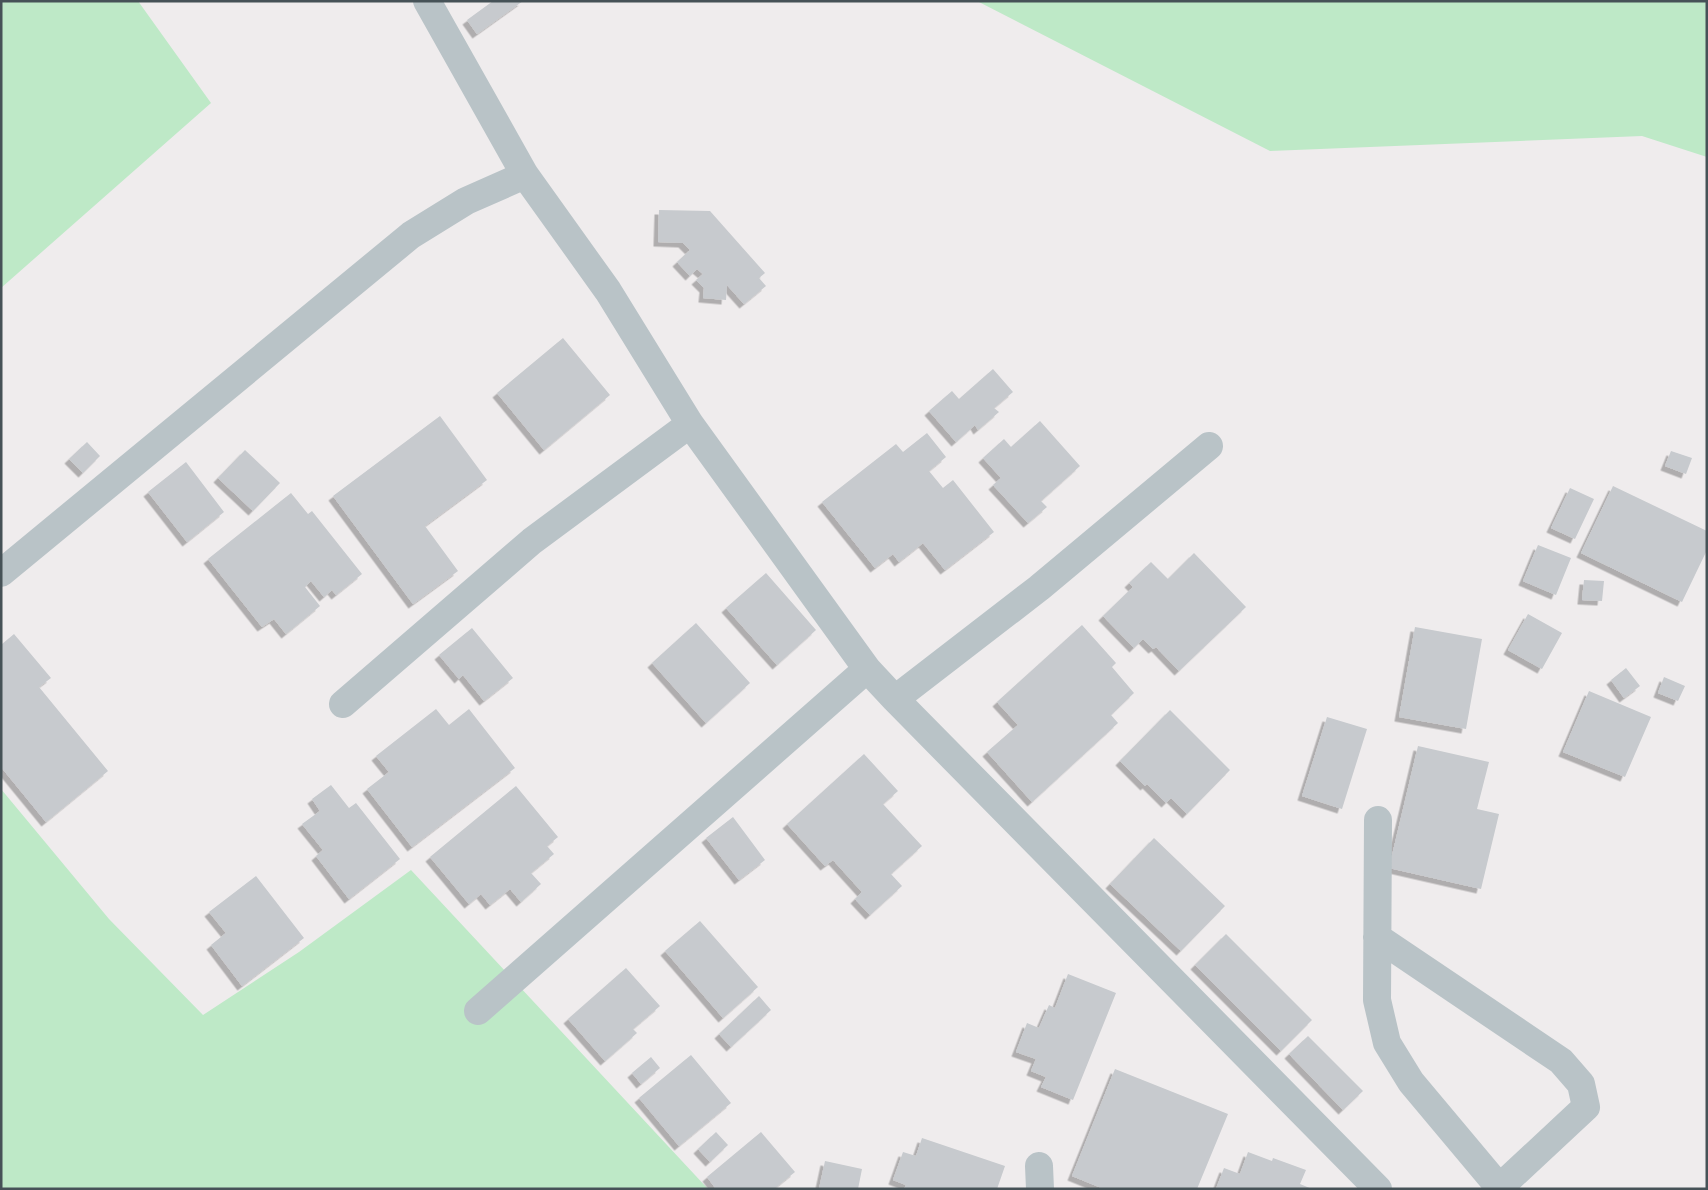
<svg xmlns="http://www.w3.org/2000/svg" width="1708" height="1190" font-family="Cabin,sans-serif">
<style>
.green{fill:#bee9c7}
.building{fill:#c7cace;filter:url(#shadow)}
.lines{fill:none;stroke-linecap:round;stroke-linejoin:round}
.minor{stroke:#b9c3c7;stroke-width:28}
</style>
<defs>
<filter id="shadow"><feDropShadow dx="-4.5" dy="4.5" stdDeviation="0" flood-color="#0004"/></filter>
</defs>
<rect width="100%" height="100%" fill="#efeced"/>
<path class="green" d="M1,1H138L211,103L1,288Z
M977,1H1707V157L1642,136L1270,151Z
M1,789L109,919L203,1015L299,952L411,870L708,1189H1Z"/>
<path class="building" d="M493,1H523L477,34L467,20Z
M659,210L710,211L765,273L759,278L766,286L744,304L727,285L726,300L703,298L704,288L696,280L703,274L697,269L690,276L677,262L690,250L683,243L658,242Z
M563,338L610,395L544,450L497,393Z
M993,369L1013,392L994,408L999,412L978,430L975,425L956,442L929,411L952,391L959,399Z
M440,416L487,480L425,526L458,571L413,604L333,496Z
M1040,421L1080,466L1041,501L1047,507L1028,523L993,485L1001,478L983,458L1004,439L1011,447Z
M927,433L946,457L929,471L943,488L953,480L994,532L945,570L923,543L899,562L893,554L875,568L822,502L896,444L903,452Z
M87,442L100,456L83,473L69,459Z
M245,450L280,483L253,511L218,478Z
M1671,451L1692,458L1686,474L1665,466Z
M186,462L224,512L187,542L148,492Z
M1613,486L1707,531V550L1682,602L1581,553Z
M1570,488L1594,499L1575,539L1551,528Z
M291,493L308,514L312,511L362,574L336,595L332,590L324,597L311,581L305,587L320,606L286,634L274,619L262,627L208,559Z
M1538,545L1571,558L1556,595L1523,581Z
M1194,553L1246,607L1179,671L1156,647L1153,649L1143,639L1134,648L1103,616L1133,587L1129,583L1151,562L1168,579Z
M766,573L816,630L777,665L726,608Z
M1584,580L1604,581L1602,601L1582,600Z
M1528,614L1562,633L1542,669L1508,650Z
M696,623L750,683L706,723L652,663Z
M1082,625L1116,663L1112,667L1134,693L1111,715L1118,723L1032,802L987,752L1018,725L997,702Z
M1415,627L1482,639L1466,729L1399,717Z
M472,628L513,678L484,701L463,675L459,679L439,655Z
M14,634L51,678L39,687L108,771L46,822L1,767V645Z
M1626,668L1640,686L1624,698L1611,680Z
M1664,677L1685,686L1678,701L1658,693Z
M1589,691L1651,717L1625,777L1563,752Z
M436,709L449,725L469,709L515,768L412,847L367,789L389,772L376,756Z
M1170,710L1230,770L1187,814L1171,798L1166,803L1147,784L1145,786L1120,761Z
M1327,717L1367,729L1342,809L1302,796Z
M1418,746L1489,762L1477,809L1499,814L1481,889L1389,868Z
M864,754L898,791L883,804L922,846L891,874L902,886L870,915L855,899L862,892L833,860L825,866L787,824Z
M331,785L349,808L356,803L400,859L349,899L316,856L323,850L302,824L320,811L312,799Z
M516,786L558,837L547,846L554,854L531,873L541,884L521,902L510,889L490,905L481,894L469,904L430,857Z
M733,817L765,860L739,880L706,838Z
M1154,838L1225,906L1181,951L1110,884Z
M256,876L304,938L242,986L211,945L226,933L209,912Z
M700,921L758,987L723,1018L665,951Z
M1226,934L1312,1020L1281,1051L1195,965Z
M626,968L660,1006L633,1029L637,1033L605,1061L568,1019Z
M1068,974L1116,993L1073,1100L1041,1087L1046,1077L1031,1071L1036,1059L1016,1052L1027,1023L1039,1028L1049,1005L1055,1008Z
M759,996L771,1010L731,1047L719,1034Z
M1308,1036L1363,1091L1343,1110L1289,1054Z
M691,1055L731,1103L679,1146L639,1098Z
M651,1057L660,1068L641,1084L632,1073Z
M1115,1069L1228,1114L1197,1189H1104L1072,1176Z
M716,1132L728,1145L710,1162L698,1149Z
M761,1132L795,1172L774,1189H716L707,1177Z
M922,1138L1005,1166L997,1189H904L906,1185L893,1180L903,1152L916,1156Z
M1248,1152L1272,1161L1273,1158L1306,1170L1300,1184L1312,1189H1216L1224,1168L1240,1174Z
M825,1161L862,1169L858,1189H819Z"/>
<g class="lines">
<path class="minor" d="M427,1L525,175L608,291L690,424L867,669L895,699L1378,1189
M1,573L411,235L466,201L525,175
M895,699L1039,588L1209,446
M343,704L532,541L690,424
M1378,820L1377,1000L1387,1043L1411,1082L1499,1187
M1377,937L1561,1061L1581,1084L1586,1107L1498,1189
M478,1011L867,669
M1039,1166L1040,1189"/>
</g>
<rect width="1708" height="1190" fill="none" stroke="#465257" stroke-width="5"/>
</svg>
